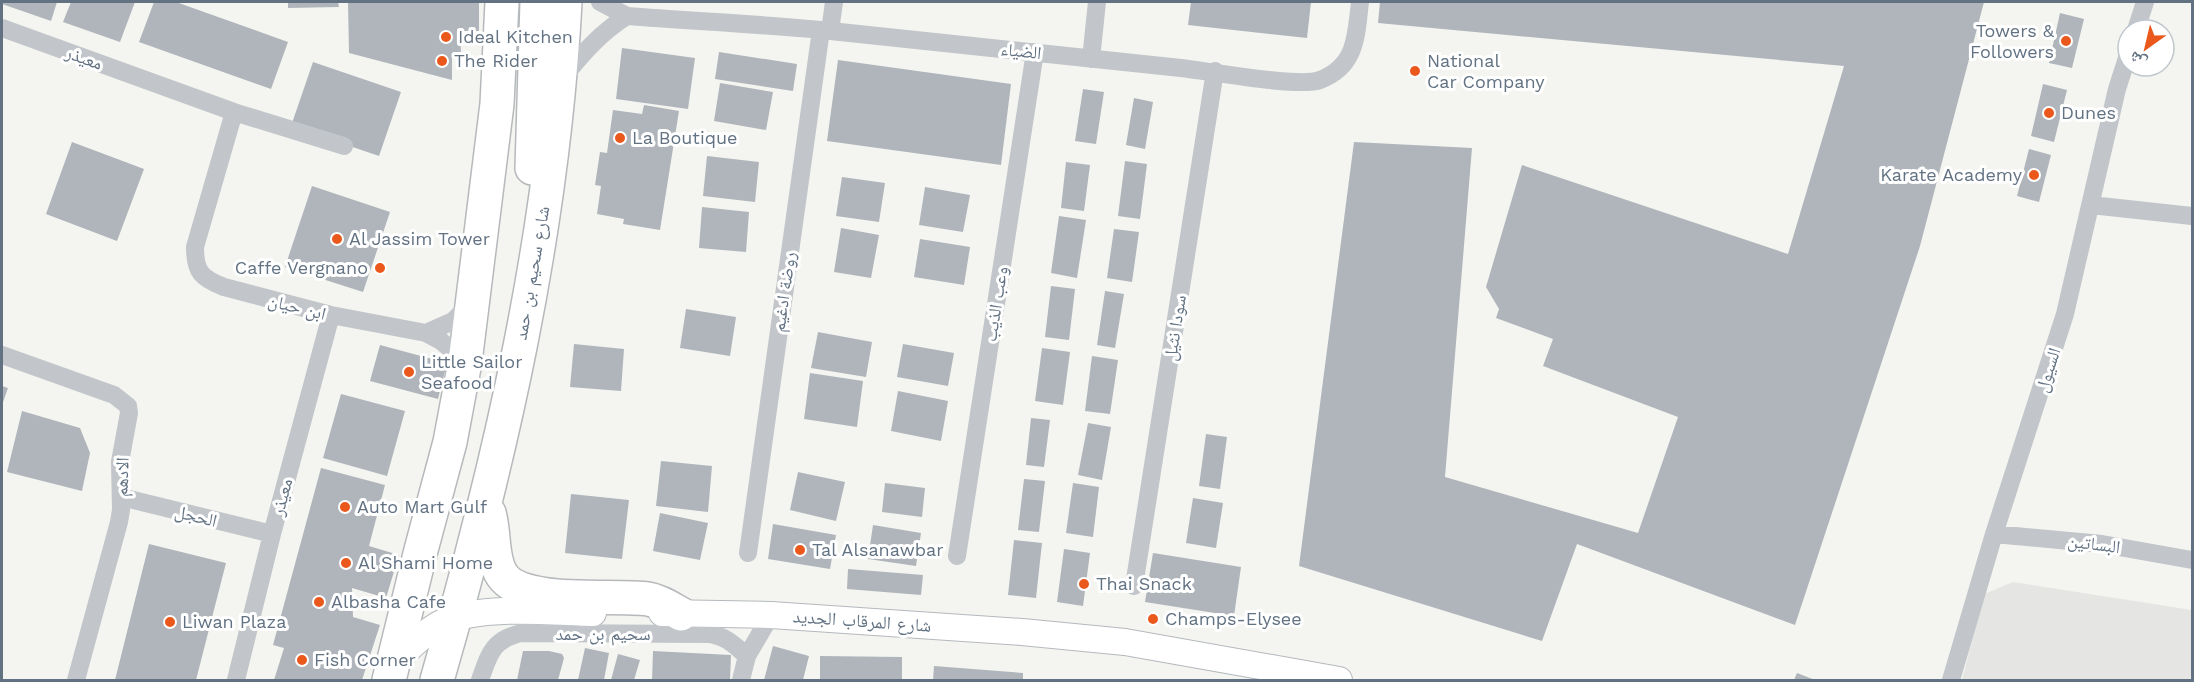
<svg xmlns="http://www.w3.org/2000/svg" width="2194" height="682" font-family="'Work Sans','Noto Naskh Arabic',sans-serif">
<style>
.built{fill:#e5e6e4}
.building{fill:#afb5bb}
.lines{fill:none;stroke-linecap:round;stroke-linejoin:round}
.secondary-casing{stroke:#b4b9be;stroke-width:28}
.highway-casing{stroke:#b6b9bc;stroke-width:36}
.street{stroke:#c2c5c9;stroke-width:18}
.secondary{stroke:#fff;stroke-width:26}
.highway{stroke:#fff;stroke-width:33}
.poi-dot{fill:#eb581b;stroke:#fff;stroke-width:2}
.labels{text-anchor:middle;stroke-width:6;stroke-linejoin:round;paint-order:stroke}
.poi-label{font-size:18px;fill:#627283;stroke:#fff;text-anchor:start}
.street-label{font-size:18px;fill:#627283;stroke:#fff}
</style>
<rect width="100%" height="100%" fill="#f4f5f0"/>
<path class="built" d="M2013,582L2192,610V668L2190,680H1962L1984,594Z"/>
<path class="building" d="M2,2H57L51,21L2,4Z
M71,2H135L120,42L63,22Z
M154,2H176L288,42L271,89L139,42Z
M288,2H338L339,7L288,8Z
M348,2H479V31H460L461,53H452V80L349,53Z
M1191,2H1311L1307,38L1188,25Z
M1380,2H1984L1920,246L1795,625L1577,544L1542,641L1299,566L1354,142L1472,148L1445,477L1638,533L1678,417L1543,366L1553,339L1496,318L1499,309L1486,287L1522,165L1788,254L1844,66L1378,23Z
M2060,13L2084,19L2072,68L2049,63Z
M622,48L695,58L688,109L616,99Z
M719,52L797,64L793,91L715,79Z
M838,60L1011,84L1001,165L827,141Z
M313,62L401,92L379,156L291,126Z
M720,83L773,92L766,130L714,121Z
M2043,84L2067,90L2054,142L2031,136Z
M1083,89L1104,92L1096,144L1075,141Z
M1134,98L1153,102L1145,149L1126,145Z
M644,105L679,111L660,230L623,224L624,219L597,214L601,186L595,185L600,152L607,153L613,110L642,114Z
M72,142L144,169L117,241L46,214Z
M2029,149L2051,155L2039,202L2017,196Z
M707,156L759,162L755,202L703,196Z
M1125,161L1147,164L1140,219L1118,216Z
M1066,162L1090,165L1084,211L1061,208Z
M842,177L885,183L879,222L836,216Z
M312,186L390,212L363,292L285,267Z
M925,187L970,195L963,232L919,225Z
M702,207L749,212L746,252L699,248Z
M1059,216L1086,220L1077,278L1051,273Z
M841,228L879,235L871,278L834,272Z
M1114,229L1139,232L1132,282L1107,278Z
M920,239L970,247L964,285L914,277Z
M1051,286L1075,289L1069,340L1045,337Z
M1105,291L1124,294L1115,348L1097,345Z
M686,309L736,317L730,356L680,348Z
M818,332L872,342L866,377L811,368Z
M574,344L624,349L621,391L570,387Z
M903,344L954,353L948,386L897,377Z
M380,345L447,363L438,399L370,381Z
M1042,348L1070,352L1063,405L1035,401Z
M1092,356L1118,360L1110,414L1085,411Z
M810,373L863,381L857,427L804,419Z
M2,386L8,388L2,405Z
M898,391L948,401L941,441L891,431Z
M341,394L405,411L387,476L323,458Z
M22,411L80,428L90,453L82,491L7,472Z
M1031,418L1050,420L1044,467L1026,465Z
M1088,423L1111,427L1102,480L1078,475Z
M1206,434L1227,437L1220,489L1199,486Z
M661,461L712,466L708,512L656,506Z
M321,468L385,485L369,546L399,555L386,598L352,588L353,617L380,625L362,680H274L284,648L273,645Z
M798,472L845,482L836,521L790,510Z
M1024,479L1045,481L1039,532L1018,530Z
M885,483L925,488L922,517L882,512Z
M1073,483L1099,487L1093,537L1066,533Z
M571,494L629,500L622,559L565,553Z
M1193,498L1223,503L1216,548L1186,543Z
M660,513L708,523L700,560L653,551Z
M773,524L836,535L830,569L768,559Z
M873,525L921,533L916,566L868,559Z
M1014,540L1042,543L1036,598L1008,595Z
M149,544L226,563L196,680H115Z
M1064,549L1090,553L1083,606L1057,602Z
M1153,553L1241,567L1234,616L1145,602Z
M848,569L923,575L921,595L847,589Z
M773,646L809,656L803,680H764Z
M585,648L609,653L604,680H578Z
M523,651H549L562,654L564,658L558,680H517Z
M653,651L731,655L730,680H652Z
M618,654L640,660L634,680H611Z
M820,656L902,657V680H820Z
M934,666L1023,673V680H933Z
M1797,673L1815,680H1794Z"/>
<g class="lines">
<defs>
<path id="secondary" d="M662,613L771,615L1022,632L1125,642L1339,680
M395,661C411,647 427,629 446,621C484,605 551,612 593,613"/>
<path id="highway" d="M532,168L537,2
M489,513C495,532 491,559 502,575C522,606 613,594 648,599C660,601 670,608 681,614
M389,680L421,550L450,442L465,362L497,104L502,2
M437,680C501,459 553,232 565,2"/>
</defs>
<use href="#secondary" class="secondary-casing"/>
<use href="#highway" class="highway-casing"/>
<path class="street" d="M600,2L627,16C692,21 757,24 821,30C941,42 1061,56 1181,68C1209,71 1299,88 1320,80C1357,66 1356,35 1360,2
M2,28L234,112L344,146
M2136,30L2145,2
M830,31L834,2
M1091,59L1097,2
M562,79C582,54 600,33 627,16
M234,112L195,247C195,272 201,278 224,287L331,315L426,333L441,341L465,362
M2091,205L2192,216
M426,333L453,321L471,303
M2,355L114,395L128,406L129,413L120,462L121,510L119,522L76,680
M121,497L272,534
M1994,534L2102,544L2192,560
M748,553L821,30
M957,556L1035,52
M1134,586L1215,71
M236,680L272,534L331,315
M480,680C489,655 492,639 522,633L710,634C726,636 735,646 747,656
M741,680L747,656L771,615
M1951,680L1994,534L2065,314L2117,89L2128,55"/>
<use href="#secondary" class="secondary"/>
<use href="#highway" class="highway"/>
</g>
<g class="poi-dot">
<circle cx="446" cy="37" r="6"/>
<circle cx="2066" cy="41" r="6"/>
<circle cx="442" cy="61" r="6"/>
<circle cx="1415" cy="71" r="6"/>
<circle cx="2049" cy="113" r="6"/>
<circle cx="620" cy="138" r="6"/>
<circle cx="2034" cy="175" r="6"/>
<circle cx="337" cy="239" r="6"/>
<circle cx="380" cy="268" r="6"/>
<circle cx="409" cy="372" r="6"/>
<circle cx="345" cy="507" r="6"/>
<circle cx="800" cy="550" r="6"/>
<circle cx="346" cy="563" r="6"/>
<circle cx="1084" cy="584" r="6"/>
<circle cx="319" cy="602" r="6"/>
<circle cx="1153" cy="619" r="6"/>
<circle cx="170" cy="622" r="6"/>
<circle cx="302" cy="660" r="6"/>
</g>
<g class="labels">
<g class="poi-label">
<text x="2054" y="37" text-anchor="end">Towers &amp;<tspan x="2054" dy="21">Followers</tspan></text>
<text x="458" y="43">Ideal Kitchen</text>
<text x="454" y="67">The Rider</text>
<text x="1427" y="67">National<tspan x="1427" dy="21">Car Company</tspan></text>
<text x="2061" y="119">Dunes</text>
<text x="632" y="144">La Boutique</text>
<text x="2022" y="181" text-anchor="end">Karate Academy</text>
<text x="349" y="245">Al Jassim Tower</text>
<text x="368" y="274" text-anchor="end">Caffe Vergnano</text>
<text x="421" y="368">Little Sailor<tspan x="421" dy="21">Seafood</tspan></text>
<text x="357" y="513">Auto Mart Gulf</text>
<text x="812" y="556">Tal Alsanawbar</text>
<text x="358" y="569">Al Shami Home</text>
<text x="1096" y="590">Thai Snack</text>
<text x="331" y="608">Albasha Cafe</text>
<text x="1165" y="625">Champs-Elysee</text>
<text x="182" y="628">Liwan Plaza</text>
<text x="314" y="666">Fish Corner</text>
</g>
<g class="street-label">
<text transform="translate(1021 51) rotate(6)" y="6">الضياء</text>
<text transform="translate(84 58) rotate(20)" y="6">معيذر</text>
<text transform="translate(532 273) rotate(-80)" y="6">شارع سحيم بن حمد</text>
<text transform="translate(784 292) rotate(-82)" y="6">روضة ادغيم</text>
<text transform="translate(996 304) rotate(-81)" y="6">وعب الذيب</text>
<text transform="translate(297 307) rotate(14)" y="6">ابن حيان</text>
<text transform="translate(1175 328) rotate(-81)" y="6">سودا نثيل</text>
<text transform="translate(2048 370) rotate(-72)" y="6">السيول</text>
<text transform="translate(122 477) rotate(-88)" y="6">الادهم</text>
<text transform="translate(282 497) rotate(-75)" y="6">معيذر</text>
<text transform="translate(196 516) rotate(14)" y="6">الحجل</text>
<text transform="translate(2094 544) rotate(7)" y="6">البساتين</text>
<text transform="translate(862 621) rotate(4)" y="6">شارع المرقاب الجديد</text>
<text x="603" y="640">سحيم بن حمد</text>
</g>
</g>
<rect width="2194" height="682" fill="none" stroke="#627283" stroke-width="6"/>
<g transform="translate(2146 48) rotate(214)"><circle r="28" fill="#ffffff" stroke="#c0c7cd" stroke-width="1.5"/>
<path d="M0-4.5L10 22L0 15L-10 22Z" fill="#eb581b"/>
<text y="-9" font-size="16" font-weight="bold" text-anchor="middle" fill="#627283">ش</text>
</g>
</svg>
